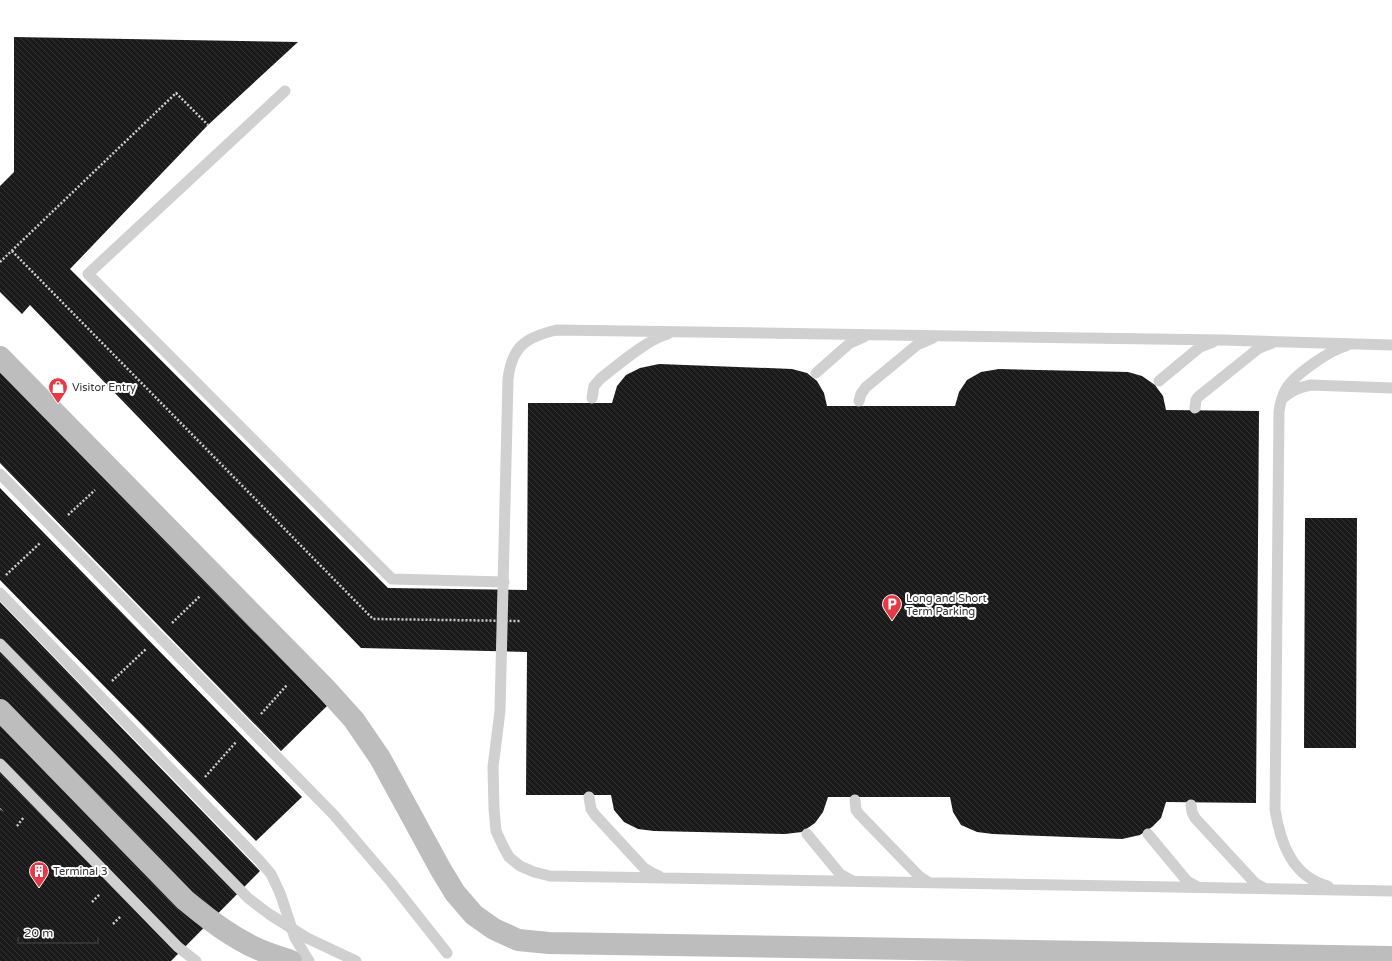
<svg xmlns="http://www.w3.org/2000/svg" width="1392" height="961" font-family="'Varela Round',sans-serif">
<style>
.building{fill:url(#building-back-hatch)}
.lines{fill:none;stroke-linecap:round;stroke-linejoin:round}
.path{stroke:#cdcdcd;stroke-width:2.5;stroke-dasharray:2 2;stroke-linecap:butt}
.service{stroke:#d0d0d0;stroke-width:11}
.secondary{stroke:#bdbdbd;stroke-width:22}
.path-bridge{stroke:#cdcdcd;stroke-width:2.5;stroke-dasharray:2 2;stroke-linecap:butt}
.service-bridge{stroke:#d0d0d0;stroke-width:11}
.secondary-bridge{stroke:#bdbdbd;stroke-width:22}
.labels{text-anchor:middle;stroke-width:4;stroke-linejoin:round;paint-order:stroke}
.poi-label{font-size:11px;fill:#333;stroke:#fff;text-anchor:start}
</style>
<defs>
<pattern id="building-back-hatch" width="6" height="6" patternUnits="userSpaceOnUse"><rect width="6" height="6" fill="#1a1a1a"/><path d="M-1 5l2 2M0 0l6 6M5-1l2 2" fill="none" stroke="#333"/></pattern>
</defs>
<rect width="100%" height="100%" fill="#fff"/>
<path class="building" d="M14,37L298,42L208,125L70,269L388,588L527,590L528,403H612L617,386L626,375L640,368L659,364L792,369L807,373L817,381L824,393L827,406H955L959,392L967,380L981,372L999,369L1128,372L1142,376L1155,385L1163,396L1166,410L1259,411L1256,803L1166,802L1161,818L1152,827L1140,835L1122,839L993,834L977,832L961,825L953,812L950,797H828L823,812L815,823L802,832L785,834L654,831L638,829L624,822L614,810L611,795H526L527,652L361,648L30,305L22,314L0,292V186L14,172Z
M0,360L327,706L281,751L0,463Z
M0,488L302,797L256,841L0,580Z
M1305,518H1357L1356,748H1304Z
M0,602L260,871L171,961H0V809L4,812L0,808Z"/>
<g class="lines">
<path class="path" d="M0,262L176,93L208,125
M68,515L95,490
M6,575L40,543
M172,623L200,596
M112,681L146,649
M261,714L287,685
M205,777L236,742
M17,826L24,817
M92,902L100,894
M113,924L121,916"/>
<path class="service" d="M285,91L88,274L392,579L504,582
M1392,345L1222,340L557,330C526,337 512,346 508,379L500,711L493,767L494,809L496,831L503,846L509,857L520,866L534,872L550,876L1392,891
M816,373L850,343L864,337
M1159,381L1200,347L1213,342
M592,398L594,386L601,378C618,365 648,339 668,334
M1283,398C1292,391 1299,387 1311,385L1392,388
M859,401L861,394L866,387L917,345L933,338
M1195,408L1196,400L1198,397L1259,348L1272,343
M0,474L334,815L391,882L447,953
M0,593L259,860L271,874L280,893L295,938L309,961
M589,797L591,809L595,815L644,868L652,873L659,876
M855,800L856,810L859,814L919,876L928,882
M1191,805L1192,812L1195,818L1255,883L1264,888
M807,834L840,874L851,880
M1148,834L1187,881L1198,887
M1328,886C1292,877 1280,842 1275,809L1279,412C1280,404 1282,396 1286,389C1294,375 1330,350 1346,346"/>
<path class="secondary" d="M0,357L327,690L354,720L380,758L441,870L455,893L474,915L494,929L518,940L549,943L1392,957"/>
<path class="path-bridge" d="M12,251L373,619L520,621"/>
<path class="service-bridge" d="M0,644L248,898L269,914L307,938L356,961
M0,764L178,947L196,961"/>
<path class="secondary-bridge" d="M0,710L185,900C208,919 231,937 258,949C269,954 280,957 291,961"/>
</g>
<defs>
<symbol id="shop-pin" viewBox="-11 -11 22 30"><path d="M0 17L-7.5 6A9.5 9.5 0 1 1 7.5 6Z" fill="#e63946" stroke="#fff"/><path d="M-5-2.5h2.3a2.7 3.5 0 0 1 5.4 0H5L5.5 6h-11ZM-1.5-2.5h3a1.5 2.3 0 0 0-3 0Z" fill="#fff"/></symbol>
<symbol id="parking-pin" viewBox="-11 -11 22 30"><path d="M0 17L-7.5 6A9.5 9.5 0 1 1 7.5 6Z" fill="#e63946" stroke="#fff"/><path d="M-3.5-5.5H1a3.5 3.5 0 0 1 0 7H-1V5.5H-3.5ZM-1-3.4V-.6H.8a1.4 1.4 0 0 0 0-2.8Z" fill="#fff"/></symbol>
<symbol id="building-pin" viewBox="-11 -11 22 30"><path d="M0 17L-7.5 6A9.5 9.5 0 1 1 7.5 6Z" fill="#e63946" stroke="#fff"/><path d="M-4-6H4V6H1V3H-1V6H-4ZM-2.5-4.3h1.7v1.8h-1.7ZM.8-4.3h1.7v1.8H.8ZM-2.5-1h1.7V.8h-1.7ZM.8-1h1.7V.8H.8Z" fill="#fff"/></symbol>
</defs>
<g fill-rule="evenodd">
<use href="#shop-pin" x="47" y="376" width="22" height="30"/>
<use href="#parking-pin" x="881" y="593" width="22" height="30"/>
<use href="#building-pin" x="28" y="860" width="22" height="30"/>
</g>
<g class="labels">
<g class="poi-label">
<text x="72" y="391">Visitor Entry</text>
<text x="906" y="602">Long and Short<tspan x="906" dy="13">Term Parking</tspan></text>
<text x="53" y="875">Terminal 3</text>
</g>
</g>
<path d="M18 937v6h80v-6" fill="none" stroke="#333333" stroke-width="2"/>
<text x="24" y="937" font-size="12" fill="#333333" stroke="#ffffff" stroke-width="3" paint-order="stroke">20 m</text>
</svg>
